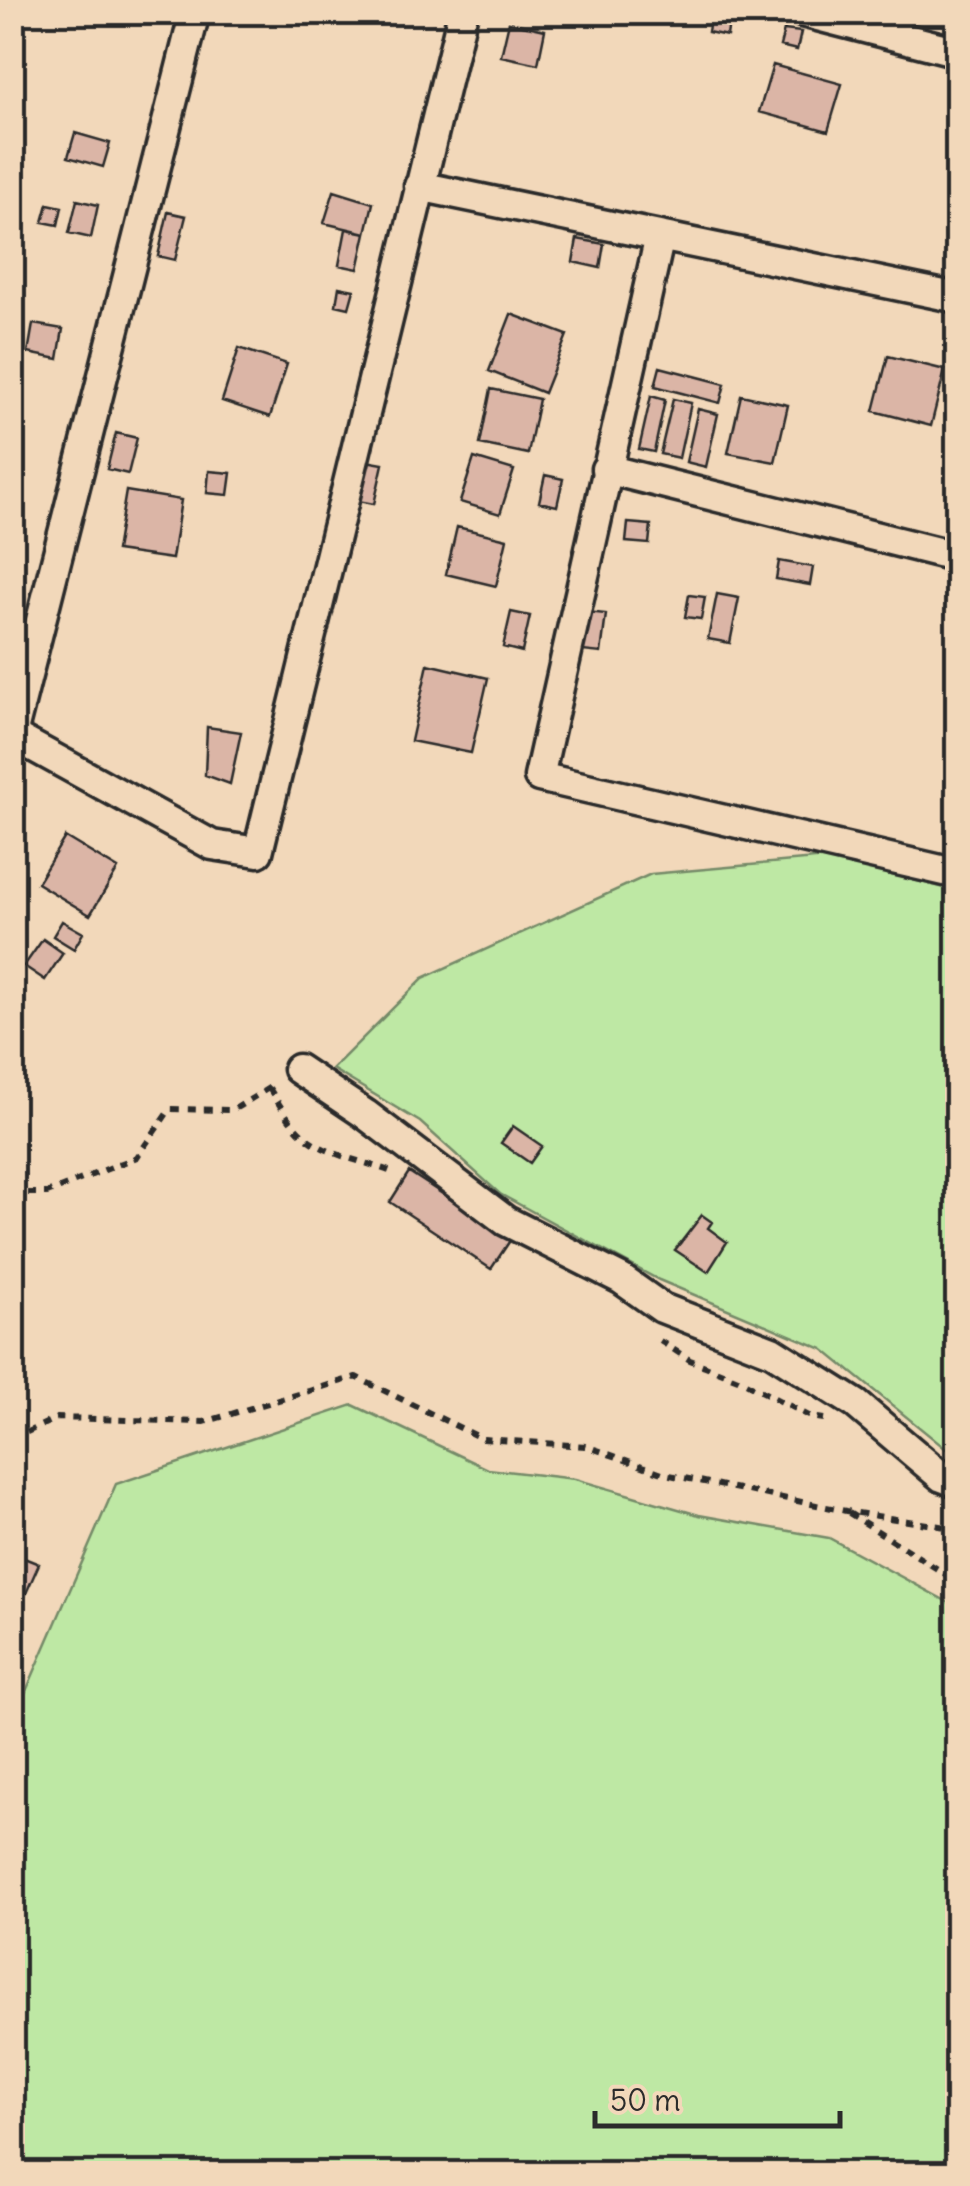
<svg xmlns="http://www.w3.org/2000/svg" width="970" height="2186" font-family="Delius,sans-serif">
<style>
.green{fill:#bee8a4;stroke:#748a68;stroke-width:2.5}
.building{fill:#dbb5a6;stroke:#2b2b2b;stroke-width:2.5}
.lines{fill:none;stroke-linecap:round;stroke-linejoin:round}
.street-casing{stroke:#2b2b2b;stroke-width:35}
.path{stroke:#2b2b2b;stroke-width:6;stroke-dasharray:8 8;stroke-linecap:butt}
.street{stroke:#f2d8ba;stroke-width:28}
</style>
<rect width="100%" height="100%" fill="#f2d8ba"/>
<filter id="ink" filterUnits="userSpaceOnUse"><feTurbulence type="fractalNoise" baseFrequency=".01" numOctaves="2"/><feDisplacementMap in="SourceGraphic" scale="20" xChannelSelector="R" yChannelSelector="G"/><feConvolveMatrix kernelMatrix="1 2 1 2 8 2 1 2 1" color-interpolation-filters="sRGB"/></filter>
<g filter="url(#ink)">
<path class="green" d="M826,858L957,891V1454L946,1449L823,1349L659,1280L500,1194L420,1122L332,1069L423,978L651,874Z
M353,1405L488,1469L575,1479L699,1515L829,1538L957,1607V2173H13V1721L116,1484Z"/>
<path class="building" d="M711,12L730,15L727,36L708,32Z
M509,22L545,30L538,64L501,56Z
M784,30L801,32L797,50L780,46Z
M773,65L842,84L828,131L759,112Z
M75,133L110,143L103,167L68,157Z
M334,191L373,203L366,233L324,223Z
M77,200L98,205L91,238L69,233Z
M48,204L62,207L58,225L43,222Z
M168,212L186,216L175,260L158,256Z
M346,229L366,233L358,269L339,265Z
M577,239L604,244L600,268L573,262Z
M339,287L354,290L349,308L336,305Z
M511,314L567,335L544,393L489,371Z
M33,324L63,329L58,359L28,353Z
M239,348L287,364L270,417L222,401Z
M888,356L945,370L931,426L874,411Z
M660,367L725,384L720,403L655,386Z
M491,389L539,399L528,454L480,444Z
M741,395L788,405L775,462L728,453Z
M651,396L665,400L654,452L639,449Z
M673,399L691,403L679,458L660,454Z
M698,409L718,414L706,467L686,462Z
M116,433L137,438L128,474L107,469Z
M474,458L514,470L500,514L460,502Z
M366,461L383,464L374,504L358,501Z
M209,471L231,473L228,495L207,493Z
M545,475L563,479L557,506L539,502Z
M126,491L181,500L172,559L116,551Z
M628,523L651,525L649,544L626,542Z
M457,527L507,539L496,586L446,574Z
M779,561L813,567L810,585L776,579Z
M717,594L739,598L730,643L708,639Z
M689,595L705,597L701,619L685,617Z
M511,612L530,616L522,652L503,647Z
M587,612L606,614L601,653L582,651Z
M428,664L488,678L471,753L411,741Z
M207,727L241,732L230,784L205,775Z
M65,837L118,869L90,915L37,883Z
M62,921L83,933L74,949L53,936Z
M43,939L63,953L45,980L24,966Z
M513,1126L542,1146L530,1163L501,1143Z
M409,1172L511,1239L491,1269L390,1202Z
M702,1215L712,1222L708,1228L727,1242L708,1272L675,1250Z
M24,1558L39,1564L12,1625V1584Z"/>
<g class="lines">
<defs>
<path id="street" d="M802,12L958,52
M419,186L958,298
M660,236L539,777L958,874
M606,469L958,557
M12,735L212,845L258,852L463,12
M12,735L195,12
M298,1069L365,1114L506,1221L621,1279L662,1308L772,1351L856,1404L942,1477L958,1483"/>
</defs>
<use href="#street" class="street-casing"/>
<path class="path" d="M269,1088C280,1105 291,1126 307,1138C330,1156 363,1161 389,1171
M12,1193H47L137,1157L170,1109L233,1110L272,1086
M660,1341L690,1360L738,1379L811,1417L824,1419
M12,1439L57,1418L204,1422L356,1377L483,1439L586,1446L665,1474L846,1511L958,1529
M849,1513L958,1582"/>
<use href="#street" class="street"/>
</g>
</g>
<rect width="970" height="2186" fill="none" stroke="#f2d8ba" stroke-width="50"/>
<rect x="25" y="25" width="920" height="2136" fill="none" stroke="#2b2b2b" stroke-width="4" filter="url(#ink)"/>
<path d="M595 2111v15h245v-15" fill="none" stroke="#2b2b2b" stroke-width="5"/>
<text x="610" y="2111" font-size="30" fill="#2b2b2b" stroke="#f2d8ba" stroke-width="8" paint-order="stroke">50 m</text>
</svg>
